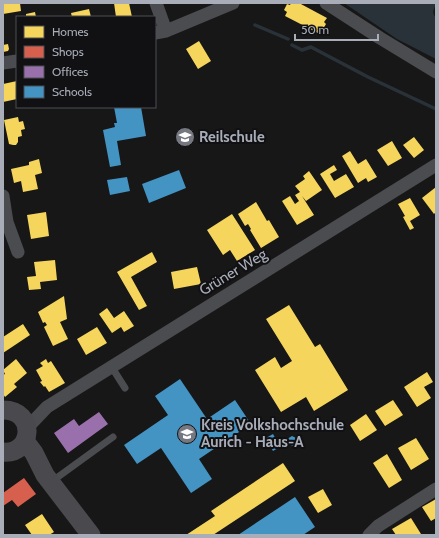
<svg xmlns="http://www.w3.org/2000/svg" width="439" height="538" font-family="Cabin,sans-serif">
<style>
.water{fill:#2a3239}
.homes{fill:#f6d55c}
.shops{fill:#d6604d}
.offices{fill:#9970ab}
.schools{fill:#4393c3}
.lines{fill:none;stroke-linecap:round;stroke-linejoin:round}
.stream{stroke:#2a3239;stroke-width:3.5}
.lane{stroke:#4b4c50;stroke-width:7}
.street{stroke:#4b4c50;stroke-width:13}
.secondary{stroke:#4a4a4e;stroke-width:19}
.labels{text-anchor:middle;stroke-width:4;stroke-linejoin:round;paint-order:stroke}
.poi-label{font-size:15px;font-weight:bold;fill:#a8adb8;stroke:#111113;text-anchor:start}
.street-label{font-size:15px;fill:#a8adb8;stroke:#111113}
</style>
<rect width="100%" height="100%" fill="#171717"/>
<path class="water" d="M344,3H436C434,10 431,12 436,18V59L397,39Z"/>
<path class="homes" d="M3,3H20L21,11L3,14Z
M114,3H129L132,17H116Z
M291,3H299L327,18L324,22L326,24L322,31L320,29L318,33L285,16L287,12L284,10L287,4L290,5Z
M89,9L91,17H72L71,13Z
M35,12L36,17H26V14Z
M199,41L211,61L198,69L186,49Z
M8,44L9,49L8,51L3,52V45Z
M17,81V99L3,102V84Z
M18,117L19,122L23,121L25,129L21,130L22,136L18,137V142L16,145H13L9,144L4,120Z
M414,137L424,150L414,158L403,145Z
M392,141L402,158L388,166L377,150Z
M350,151L358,164L366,159L377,177L368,182L366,178L358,183L342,156Z
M39,159L42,173L35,175L38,189L23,192L21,181L14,183L11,169L29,165V162Z
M334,165L337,170L330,174L334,181L346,174L354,187L335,198L320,174Z
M309,171L322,190L306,201L302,196L314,215L297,225L282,201L290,196L295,204L299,201L295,195L300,192L295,186L305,179L303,176Z
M436,187V212L434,214L422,198Z
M410,198L420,215L410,221L414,228L410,230L403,217L405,216L398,204Z
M256,202L267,221L269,220L279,237L261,248L250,230L251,229L248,224L245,226L238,214Z
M46,212L49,236L31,239L27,215Z
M232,214L255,250L237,261L230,250L223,255L207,230Z
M152,252L157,262L131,277L147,306L139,310L117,272Z
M55,260L57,280L40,282L41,289L29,290L27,277L36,276L34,262Z
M197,267L201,284L174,289L171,272Z
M64,296L67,319L60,322L68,339L53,346L44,327L47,325L45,322L43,323L38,312Z
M289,305L315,347L320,344L348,390L314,411L306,397L281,412L255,370L275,357L281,368L292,361L266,319Z
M107,308L114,318L124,311L134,326L124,332L121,327L112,333L99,314Z
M23,324L30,335L3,353V337Z
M97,327L107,343L86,355L77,339Z
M16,359L27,373L14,384L17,387L5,397L3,394V375L5,374L3,370Z
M46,359L48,363L51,361L65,383L49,392L45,386L44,387L40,382L42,381L36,370L43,366L40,363Z
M427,372L433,382L424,387L431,398L417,407L404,387Z
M393,400L403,415L385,426L375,411Z
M366,414L377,430L360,441L350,425Z
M416,438L429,459L411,470L398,448Z
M387,454L402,480L389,488L373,463Z
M283,463L295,481L213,535H186L215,516L211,511Z
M323,489L332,505L318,513L308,497Z
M436,499V518L431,521L422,507Z
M42,514L54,532L49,535H32L25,525Z
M411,518L421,534L419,535H396L392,529Z"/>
<path class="shops" d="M24,478L36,494L18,507L12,500L3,506V493Z"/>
<path class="offices" d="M99,412L108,424L68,453L54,433L74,419L79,426Z"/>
<path class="schools" d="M114,107H141L146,136L117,141L121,165L110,167L103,130L115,127L114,123H117Z
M179,170L186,188L149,203L142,184Z
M127,177L130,191L110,195L107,180Z
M180,379L207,419L235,400L251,424L199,459L212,479L191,493L161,448L137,464L124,445L168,415L155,396Z
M273,434L280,447L273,451L266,438Z
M292,436L296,438L297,443L293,446L288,444L287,439Z
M295,497L315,527L303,535H238Z"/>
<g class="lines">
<path class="stream" d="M255,25L288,39
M292,45L302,50L311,47L368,77L436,109"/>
<path class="lane" d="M111,366L125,388
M51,482L113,437"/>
<path class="street" d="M156,3L166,31
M326,3L380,38L436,72
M155,33L166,31L233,3
M3,63L17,61
M3,196L7,222L18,252
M27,428L47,407L436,165
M369,535L378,526L436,489"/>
<path class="secondary" d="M3,410C37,410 33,455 3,452
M25,441L34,453L45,475L91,535"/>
</g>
<defs>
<symbol id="school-disc" viewBox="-11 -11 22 22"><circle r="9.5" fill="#757880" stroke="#111113"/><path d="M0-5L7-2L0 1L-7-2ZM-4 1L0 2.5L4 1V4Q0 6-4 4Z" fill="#fff"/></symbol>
<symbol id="university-disc" viewBox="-11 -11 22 22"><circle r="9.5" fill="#757880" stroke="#111113"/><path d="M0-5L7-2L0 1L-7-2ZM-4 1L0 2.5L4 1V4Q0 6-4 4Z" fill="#fff"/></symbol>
</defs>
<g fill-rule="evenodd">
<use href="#school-disc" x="174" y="126" width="22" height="22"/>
<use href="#university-disc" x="176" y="423" width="22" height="22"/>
</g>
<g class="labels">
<g class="poi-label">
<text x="199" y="142">Reilschule</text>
<text x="201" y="430">Kreis Volkshochschule<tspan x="201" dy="17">Aurich - Haus-A</tspan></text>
</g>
<g class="street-label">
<text transform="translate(233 272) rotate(-31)" y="5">Grüner Weg</text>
</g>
</g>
<rect width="439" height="538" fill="none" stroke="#a8adb8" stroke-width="8"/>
<rect x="16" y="16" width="140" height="92" fill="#111113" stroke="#4d4f55"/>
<rect x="24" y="26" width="20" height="12" fill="#f6d55c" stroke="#4d4f55"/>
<text x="52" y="36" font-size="12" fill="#a8adb8">Homes</text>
<rect x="24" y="46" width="20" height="12" fill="#d6604d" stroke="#4d4f55"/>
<text x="52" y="56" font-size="12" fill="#a8adb8">Shops</text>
<rect x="24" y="66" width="20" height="12" fill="#9970ab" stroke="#4d4f55"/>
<text x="52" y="76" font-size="12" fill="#a8adb8">Offices</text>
<rect x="24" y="86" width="20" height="12" fill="#4393c3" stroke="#4d4f55"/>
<text x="52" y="96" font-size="12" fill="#a8adb8">Schools</text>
<path d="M295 34v6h83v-6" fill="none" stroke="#a8adb8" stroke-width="2"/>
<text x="301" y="34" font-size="12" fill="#a8adb8" stroke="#111113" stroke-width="3" paint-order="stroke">50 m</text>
</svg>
